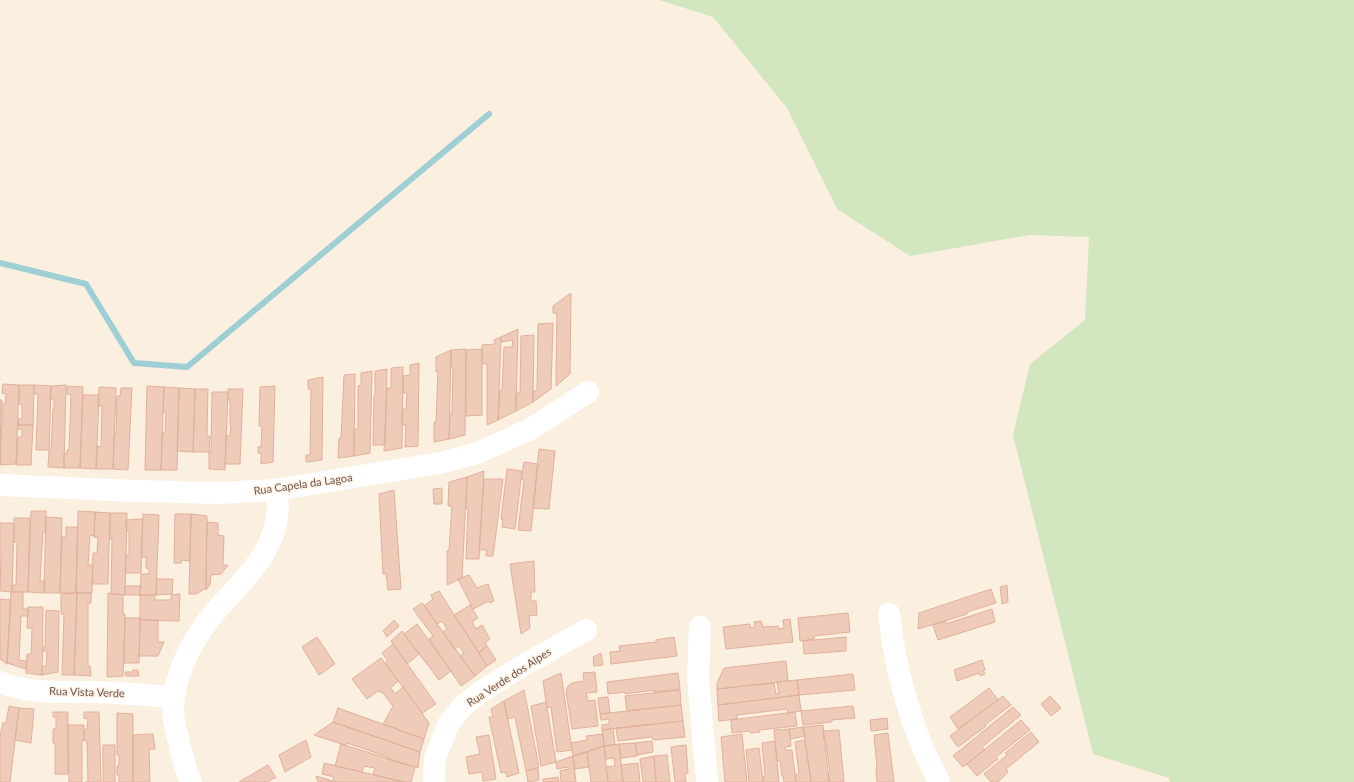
<svg xmlns="http://www.w3.org/2000/svg" width="1354" height="782" font-family="Lato,sans-serif">
<style>
.green{fill:#d2e7c0}
.lines{fill:none;stroke-linecap:round;stroke-linejoin:round}
.stream{stroke:#9dcfd4;stroke-width:6}
.building{fill:#efcbb9;stroke:#e1b19a}
.street{stroke:#fff;stroke-width:22}
.labels{text-anchor:middle;stroke-width:3;stroke-linejoin:round;paint-order:stroke}
.street-label{font-size:11px;fill:#705449;stroke:#fef3e6}
</style>
<rect width="100%" height="100%" fill="#fbefe0"/>
<path class="green" d="M659,0H1354V782H1170L1169,778L1093,754L1013,435L1030,364L1085,320L1089,237L1030,235L910,256L837,209L787,108L713,17Z"/>
<g class="lines">
<path class="stream" d="M0,263L86,284L134,363L187,367L489,114"/>
</g>
<path class="building" d="M571,293L570,374L556,386L557,313H553V306Z
M553,323L551,389L533,402V391H537L538,324Z
M518,329L516,411L498,420L500,390H502L504,347H512L513,340L501,342V337Z
M534,335L533,402L516,411V393H520L521,336Z
M501,337L498,420L487,425V364H482V345L495,344L494,340Z
M466,349L465,435L449,439L450,414H452L453,367H451V350Z
M482,349V415L466,416V350Z
M451,350L449,439L434,442V422H436L438,371L436,372V357Z
M419,363L418,446L405,447L406,425H402V409H406L407,393H403V376L410,375V365Z
M403,367L402,448L384,451L387,388H391V368Z
M387,369L385,445H373L374,395H375V371Z
M372,371L370,453L354,456V429H358V386L361,385V373Z
M355,374L354,456L338,458L339,438H341L344,375Z
M323,377L322,460L306,462V455H310L311,389H308V380Z
M3,384L19,385L16,464L0,465L1,426H3V404H5L6,394L2,393Z
M19,385H34L33,425H18V419H22V404H19Z
M34,385L51,386L49,450H36L38,394H34Z
M66,385L64,468L48,467L49,450H51L53,409H54V399H50L51,386Z
M67,386L83,387L80,468H64V453L67,454V450H69L71,395L67,394Z
M147,386L164,387L161,470H145Z
M275,386L273,462L261,464V453H258V447H261L262,426H259L260,387Z
M99,387L116,388L113,469H96L97,446L101,447L102,406H98Z
M164,387L179,388L177,470H161L162,433H165L166,412H163Z
M121,388H132L128,470L113,469L114,435H116L117,396H120Z
M179,388L195,389L193,452L177,451Z
M195,389H208L207,436H210L209,452H193Z
M228,389H243L240,464H225L226,436H230L231,426H230V400H228Z
M212,392H228L225,470L209,469V452H211Z
M83,395H99L96,469L80,468Z
M0,400H2L0,465Z
M18,425H33L31,465H16L18,437H22V429H18Z
M539,449L555,451L549,509L533,508Z
M524,462L538,464L531,531L518,530L524,480L521,479Z
M507,469L522,471L515,529L502,527L503,519H501Z
M484,471L479,559H466L468,509H466L467,477Z
M467,477L462,578L447,585V551L449,550L452,506H448L449,482Z
M484,479H503L493,556H486L487,550H479Z
M442,488V504H434L433,489Z
M394,490L401,589L388,590L386,574H383L379,494Z
M31,511H46V532H43L40,581H45L44,593L28,592Z
M78,511L95,512L94,536L90,535L88,565H93L92,593H76Z
M95,512L110,513L108,584H92L93,553H97L98,537H94Z
M110,513H127L125,595L111,594L112,539H110Z
M143,514L159,515L156,595H140L141,574H149V569L146,568V557H141Z
M175,514H191L190,561L182,560L181,563H174Z
M191,514L207,516L206,588L196,594H189Z
M46,517L62,518L60,593H44Z
M14,518H30L28,592H12V585H16L17,543L14,542Z
M143,519L141,573H125L126,555H129V531H126V520Z
M207,522L218,523V535L224,536L223,565H228L221,574L211,575L210,585L206,590Z
M0,523H14L12,592L0,591L1,552H0Z
M66,527H78L76,593H60L62,537H66Z
M534,561L535,592H531V601H536L537,615L529,616L530,628L521,634L510,564Z
M469,575L477,588L488,584L494,601L490,603L489,601L473,609L458,579Z
M157,579H173L172,594L156,595Z
M1007,585L1008,602L1002,604L1000,587Z
M125,586H140V595H125Z
M991,589L996,603L967,612V614L918,629L919,613Z
M439,591L487,666L475,676L460,656L464,653L459,646L455,649L443,632L447,629L442,621L437,624L424,606L433,599L431,595Z
M11,592H23V609H28V616H21L19,660L27,661L26,669L7,663Z
M77,593H91V603H88V666H90L91,676L74,675Z
M77,593L74,675H62L64,614H61V594Z
M108,593L123,595V614H125V618L123,676L107,677Z
M180,594L179,621L140,620V595H155V600H171V595Z
M0,599L11,600L7,664L0,659Z
M422,603L475,676L461,686L429,639L433,636L413,609Z
M470,605L478,618L472,622L476,629L482,625L490,639L485,643L487,646L479,653L454,615Z
M28,607H43L42,675L26,673L27,654H31L32,628H27Z
M992,609L995,622L938,640L933,625L946,621V624Z
M46,610L59,611L58,672L42,675V666H46L47,651H43V647H45Z
M848,613L850,632L814,636V639L800,641L798,618Z
M125,618H140L139,663H124Z
M790,619L793,642L726,649L723,627L750,624V628L755,627L754,622L761,621L763,627L778,626L779,629L784,628L783,620Z
M140,620H158V642H164L158,656H139Z
M394,620L399,626L387,637L383,631Z
M417,624L451,671L439,680L404,634Z
M402,631L419,654L407,664L391,641Z
M317,637L335,664L319,675L302,647Z
M674,637L677,656L611,664L610,652L620,651L619,646L656,642V640Z
M846,637V651L804,654L803,641Z
M393,644L436,704L422,713L385,663L388,661L382,653Z
M487,646L496,660L487,666L479,653Z
M601,653L603,665L594,666L593,657Z
M381,658L398,681L391,688L395,694L403,687L429,723L424,739L383,724L393,706L383,693L378,691L367,699L352,679Z
M982,660L985,670L983,671L985,674L980,676L979,673L957,681L954,670Z
M786,661L788,681L717,689V683L724,668Z
M133,670H138L139,676H126L125,672H132Z
M595,672L597,692L586,693L588,701L595,700L598,726L572,729L566,691L568,686L572,683L584,681L583,673Z
M561,673L572,750L557,752L551,707L547,708L543,681Z
M678,673L680,689L654,692L655,690L625,694V692L608,694L607,682Z
M853,674L855,690L799,695L797,680Z
M797,680L799,695L718,705L717,689L774,683L776,694H779L777,682Z
M989,688L998,700L958,729L950,717Z
M524,690L539,767L526,771L515,717L507,719L504,701Z
M680,690L681,705L627,711L625,696Z
M799,695L801,711L788,713L787,709L737,715V719L719,721L718,705Z
M1003,696L1011,705L985,725L986,726L958,747L950,736Z
M1050,696L1061,708L1051,716L1041,704Z
M608,697L610,713L600,714L598,698Z
M504,701L519,773L507,777L506,772L501,773L489,717H493L491,709Z
M546,702L556,762L541,766L531,706Z
M681,705L683,721L602,730V725L609,724V719L601,720L600,714Z
M9,706L19,708L10,782H0V736L3,723H6Z
M853,706L855,718L832,720V722L803,725L801,711Z
M1013,707L1021,715L982,747L985,750L963,767L953,756Z
M19,708L34,709L31,743L15,740Z
M338,708L424,739L420,752L333,722Z
M53,712H68V774H55V743H53V729H56V717H53Z
M84,712H99L101,782H85H88L87,741H84V730L87,729L88,719L84,718Z
M795,712L797,726L759,730L760,732L751,733L750,731L732,733L731,720Z
M117,713L133,714V782H119V775H117V766H119V755H117Z
M887,718L888,729L871,731L870,720Z
M1021,720L1030,730L996,757L998,759L977,776L967,764Z
M683,721L685,737L653,740L652,737L618,741L616,728Z
M333,722L420,752L418,768L387,759L388,757L347,743L346,745H345L314,735Z
M68,725H84V740H82V782H69Z
M823,725L829,782H811L803,727Z
M803,727L805,736L791,739L789,729Z
M613,728L615,745L604,746L602,730Z
M789,729L791,746L785,747V750H792L796,782H784L783,776H782L780,761H777L774,730Z
M839,730L844,782H829L828,774H830L826,741H824L823,731Z
M1031,732L1039,742L1006,769L1008,772L998,782H991L984,774L1007,755L1005,753Z
M888,733L894,782H877L876,768L877,767L874,735Z
M153,734L155,749H149L150,782H133V735Z
M603,734L604,746L573,756L571,743L587,740L586,736Z
M742,734L747,782H725L721,737Z
M489,735L496,779L483,781L482,772L469,774L466,757L480,754L476,737Z
M306,740L311,757L285,772L279,755Z
M805,740L811,782H796L795,775L799,774L795,742Z
M652,741L653,752L637,755L635,743Z
M775,741L779,782H763V777L765,776L762,743Z
M635,743L637,756L621,758L619,744Z
M341,744L415,767L411,782H404L373,775L375,768L364,766L362,772L335,766Z
M619,744L623,782H608L606,767L615,766L614,758L606,759L604,746Z
M103,745H115V782H103Z
M686,745L688,773L685,774L686,782H675L671,747Z
M604,746L608,782H591L587,752Z
M759,748L763,782H749L746,750Z
M587,752L589,767L575,769L573,756Z
M667,755L670,782H656L654,756Z
M573,756L576,782H561L560,771L569,769L568,767L557,769L556,762Z
M654,756L656,782H643L640,759Z
M324,763L362,772L404,782H338L333,781L334,777L322,774Z
M638,763L640,782H623L621,765Z
M268,765L276,778H274L268,782H239Z
M538,768L539,780L528,782L526,771Z
M316,776L333,781V782H318Z
M558,777L559,782H543V779Z"/>
<g class="lines">
<path class="street" d="M0,485L135,491L220,493L275,490L440,463L477,453L529,430L588,392
M889,614C893,653 902,691 915,728C921,747 931,764 939,782
M700,627L698,678L707,782
M0,682C28,694 61,692 91,692C119,693 147,694 174,698
M191,782C186,771 183,759 180,747C178,736 173,723 173,711C173,676 192,639 215,612C242,581 276,553 278,508C278,502 276,496 275,490
M434,782L435,758L449,723L463,706L479,693L522,666L586,630"/>
</g>
<g class="labels">
<g class="street-label">
<text transform="translate(303 484) rotate(-8)" y="4">Rua Capela da Lagoa</text>
<text transform="translate(509 677) rotate(-33)" y="4">Rua Verde dos Alpes</text>
<text transform="translate(87 692) rotate(2)" y="4">Rua Vista Verde</text>
</g>
</g>
</svg>
